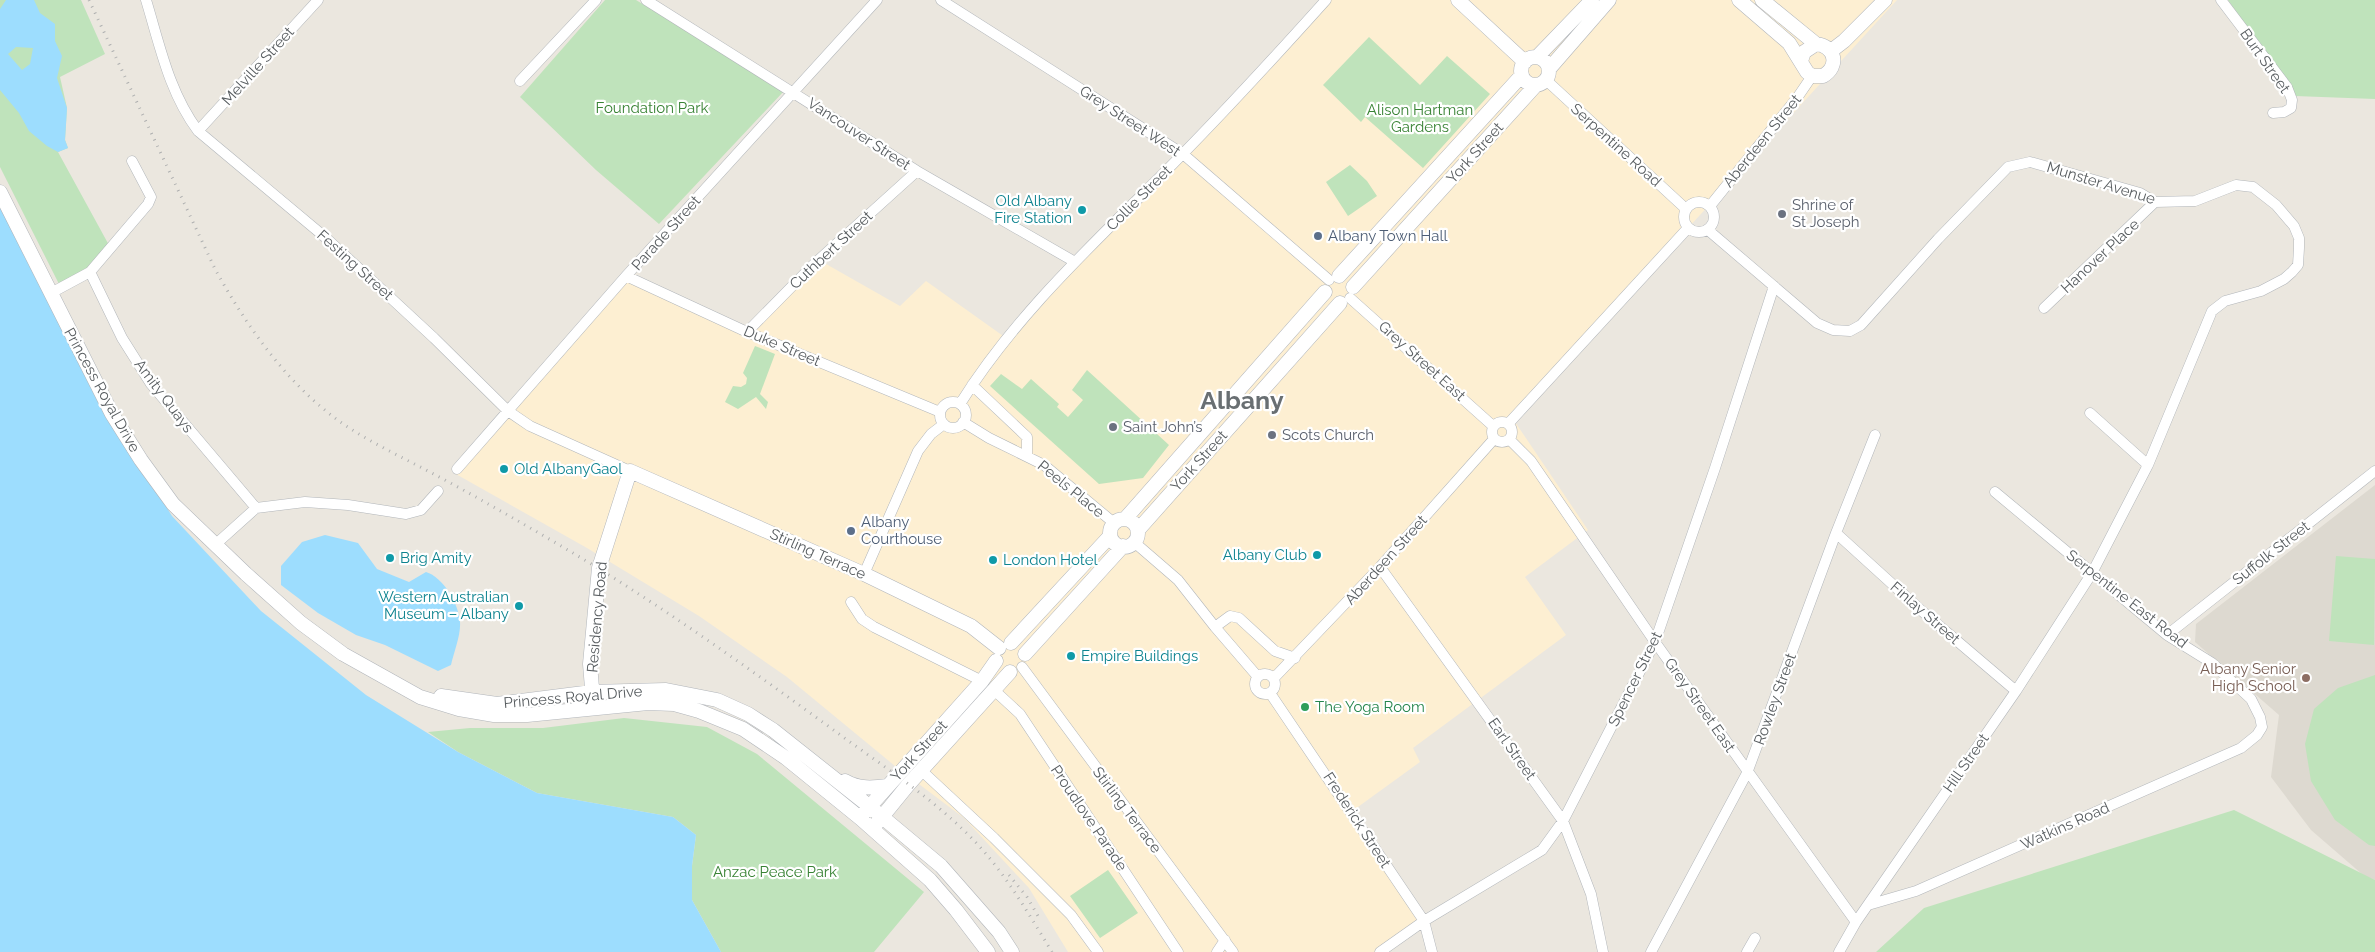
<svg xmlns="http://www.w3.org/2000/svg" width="2375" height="952" font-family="Raleway,sans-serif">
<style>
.commercial{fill:#fdefd2}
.education{fill:#ddd9d0}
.green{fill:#bfe3bb}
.water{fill:#9dddfe;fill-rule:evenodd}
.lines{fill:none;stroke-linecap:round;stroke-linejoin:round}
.street-casing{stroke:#b2b6ba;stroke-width:11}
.secondary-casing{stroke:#b1b5ba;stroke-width:15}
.street{stroke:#fff;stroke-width:10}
.secondary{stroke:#fff;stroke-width:14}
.rail{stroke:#afb0b0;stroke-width:3;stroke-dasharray:1 6;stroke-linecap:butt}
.culture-dot{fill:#0f9aa8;stroke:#fff;stroke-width:2}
.worship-dot{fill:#6b7280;stroke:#fff;stroke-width:2}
.service-dot{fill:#5c6f8a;stroke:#fff;stroke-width:2}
.education-dot{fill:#8d6e63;stroke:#fff;stroke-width:2}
.leisure-dot{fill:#2e9e5b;stroke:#fff;stroke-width:2}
.labels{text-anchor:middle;stroke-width:4.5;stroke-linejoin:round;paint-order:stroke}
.street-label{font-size:15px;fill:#585d60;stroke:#fff}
.park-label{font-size:15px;fill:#398335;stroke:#fff}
.culture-label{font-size:15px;fill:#0d838f;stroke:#fff;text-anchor:start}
.worship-label{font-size:15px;fill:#5b616d;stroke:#fff;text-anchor:start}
.service-label{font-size:15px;fill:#4e5e75;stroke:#fff;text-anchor:start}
.education-label{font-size:15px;fill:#785e54;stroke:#fff;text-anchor:end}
.leisure-label{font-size:15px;fill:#27864d;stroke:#fff;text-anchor:start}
.town-label{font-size:25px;font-weight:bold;fill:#696f72;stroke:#fff}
</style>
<rect width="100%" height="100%" fill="#ebe7df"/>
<path class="commercial" d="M1324,0H1897L1513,419L1588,530L1525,577L1566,635L1413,748L1420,762L1351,812L1424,921L1380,952H1068L1029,888L964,818L895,766L787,677L699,616L587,548L454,473L626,276L747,332L819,260L900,306L926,281L1006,338Z"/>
<path class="education" d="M2375,485V880L2363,875L2311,830L2271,777L2279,715L2195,642L2196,624Z"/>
<path class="green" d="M0,0H81L105,54L60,77L67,108L65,140L68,148L58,152L110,247L90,272L59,284L0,167Z
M605,0H636L784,91L659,224L596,170L520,97Z
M2228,0H2375V99L2295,96Z
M1369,37L1420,85L1447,56L1490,94L1423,168L1365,117L1361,122L1323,85Z
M1350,165L1367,181L1377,196L1348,216L1326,182Z
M755,346L775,354L760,394L768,402L766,409L756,397L738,409L725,402L733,386L741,387L746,384L747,378L743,373Z
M1087,370L1169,445L1143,478L1099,484L990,386L1001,374L1022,389L1031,379L1059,404L1057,407L1068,417L1083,400L1072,390Z
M2336,556L2375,559L2374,645L2329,641Z
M2375,675V846L2369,845L2335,820L2311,781L2305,744L2314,709L2338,688Z
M624,718L707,727L757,754L924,892L874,952H721L692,900V866L696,835L673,817L537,793L458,752L428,732L470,728H543Z
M2234,810L2375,880V952H1876L1924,908Z
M1108,870L1138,913L1100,938L1070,896Z"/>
<path class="water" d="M6,0H34L40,13L55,24V41L62,56L57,78L67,108L65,140L68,148L58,152L47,146L29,131L19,113L0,90V9ZM16,47L33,48L30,64L22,70L8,54Z
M0,201L110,418L172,516L261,611L366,695L458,752L537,793L673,817L696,835L692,866V900L721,952H0Z
M325,535L358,543L377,569L409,582L426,572C443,577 459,604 460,622C461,635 454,652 451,665L438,671L385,645L356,635L318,613L281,585V566L302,542Z"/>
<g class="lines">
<defs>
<path id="street" d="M146,0C160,46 169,92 198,131L326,238L434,338L508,411L530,426L630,471
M646,0L917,171L1075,262
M941,0L1183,154L1329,280
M2221,0L2287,87L2292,100L2291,108L2284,112L2273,113
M1546,80L1686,209
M520,81L596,0
M198,131L318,0
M1684 217a15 15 0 1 1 30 0a15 15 0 1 1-30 0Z
M1710,206L1797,98L1812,76
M1708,230L1817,323L1833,330L1850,331L1861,325L1938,239L2008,167L2030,162L2140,193L2155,202L2195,201L2236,185L2253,187L2276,205L2294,226L2299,238V248L2298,265L2292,272L2284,279L2261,291L2225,301L2212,311L2148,465L2092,573L2016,691L1856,922L1839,952
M90,272L122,338L151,384L256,508
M626,276L747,332L940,412
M51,293L90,272L148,204L151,197L132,161
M1350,298L1493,426
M2044,308L2155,202
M747,332L813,265L917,171
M972,385L1027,437V455
M940 415a13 13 0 1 1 26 0a13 13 0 1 1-26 0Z
M960,404C1014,317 1091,246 1163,174C1219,118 1273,59 1326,0
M2090,413L2148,465
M1492 432a10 10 0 1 1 20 0a10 10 0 1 1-20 0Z
M963,422L989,438L1044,465L1114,523
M1508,424L1688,228
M1509,439L1531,461L1655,642L1856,922
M457,469L626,276L877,0
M1836,533L1923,612L2016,691
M1134,542L1178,580L1215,627L1258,677
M216,544L256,508L305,502L348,505L406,514L421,510L438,491
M1380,567L1563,821L1591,894L1603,952
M864,574L918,451L931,434L944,424
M851,602L862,619L874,627L982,681
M1215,627L1230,616L1239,618L1275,651L1295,658
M2167,635L2375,471
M1022,667L1233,952
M1255 684a10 10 0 1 1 20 0a10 10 0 1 1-20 0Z
M1274,678L1380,567L1494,439
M994,690L1020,714L1178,952
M1270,693L1424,921L1432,952
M922,771L994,838L1071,915L1098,952
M1868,905L1916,891L2241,748L2257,735L2262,727L2260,717L2251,699L2212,663L2167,635L1995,492
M1217,952L1225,940
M1380,952L1424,921L1542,850L1563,821L1655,642L1715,468L1774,286
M1651,952L1747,773L1836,533L1875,435
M1747,952L1755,938"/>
<path id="secondary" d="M1458,0L1525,62
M1739,0L1789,43L1807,72L1812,76H1823C1840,66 1835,46 1816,44L1804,52L1801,61
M1762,0L1816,44
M1831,51L1844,41L1885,0
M1537,57L1592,0
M1521 71a14 14 0 1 1 28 0a14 14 0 1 1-28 0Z
M1549,69L1609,0
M0,192L112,414L141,460L173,504L246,574L301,623L343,654L420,697L459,709L494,715H527L648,703L674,704L699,711L743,729L786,758L860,818L930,880L956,910L988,952
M1339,276L1522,75
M1353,287L1536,85
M1125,519L1325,292
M1110 533a14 14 0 1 1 28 0a14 14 0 1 1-28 0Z
M1138,530L1340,303
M1011,643L1110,536
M1025,654L1123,546
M441,696L497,704L592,692L666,690L717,700L748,714L773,730L869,806L941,866L999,932L1012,952
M593,700L590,664L599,568L630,471L864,574L971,626L999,648
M845,781C859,789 872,788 888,786
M863,814L982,681L996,661
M877,823L908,785L1010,672"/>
</defs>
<use href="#street" class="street-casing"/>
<use href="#secondary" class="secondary-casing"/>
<use href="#street" class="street"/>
<use href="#secondary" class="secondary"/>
<path class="rail" d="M89,0L215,269C245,323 282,377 331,415C359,437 394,453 426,470C470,493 513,518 556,543C654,600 747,667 839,734C887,769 940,803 980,847C1008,878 1030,916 1052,952
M1009,875L1027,897L1038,916"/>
</g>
<g class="culture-dot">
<circle cx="1082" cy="210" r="5"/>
<circle cx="504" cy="469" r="5"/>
<circle cx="1317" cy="555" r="5"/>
<circle cx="390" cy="558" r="5"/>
<circle cx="993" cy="560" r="5"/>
<circle cx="519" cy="606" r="5"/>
<circle cx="1071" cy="656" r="5"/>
</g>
<g class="worship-dot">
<circle cx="1782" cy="214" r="5"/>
<circle cx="1113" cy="427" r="5"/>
<circle cx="1272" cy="435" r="5"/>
</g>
<g class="service-dot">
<circle cx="1318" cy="236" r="5"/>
<circle cx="851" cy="531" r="5"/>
</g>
<circle class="education-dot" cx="2306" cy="678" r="5"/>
<circle class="leisure-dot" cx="1305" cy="707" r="5"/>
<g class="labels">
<g class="street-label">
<text transform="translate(2265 61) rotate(55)" y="5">Burt Street</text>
<text transform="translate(258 66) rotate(-48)" y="5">Melville Street</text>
<text transform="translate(1130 121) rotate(33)" y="5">Grey Street West</text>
<text transform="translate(859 134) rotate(33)" y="5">Vancouver Street</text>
<text transform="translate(1762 141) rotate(-51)" y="5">Aberdeen Street</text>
<text transform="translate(1616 145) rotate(42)" y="5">Serpentine Road</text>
<text transform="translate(1475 153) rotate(-48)" y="5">York Street</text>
<text transform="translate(2101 183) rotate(17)" y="5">Munster Avenue</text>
<text transform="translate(1139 198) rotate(-45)" y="5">Collie Street</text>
<text transform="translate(666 233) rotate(-48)" y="5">Parade Street</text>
<text transform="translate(831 250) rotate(-43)" y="5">Cuthbert Street</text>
<text transform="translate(2100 256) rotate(-43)" y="5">Hanover Place</text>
<text transform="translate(355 265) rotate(42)" y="5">Festing Street</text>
<text transform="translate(782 346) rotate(23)" y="5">Duke Street</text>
<text transform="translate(1422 361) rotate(42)" y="5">Grey Street East</text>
<text transform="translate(102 390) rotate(61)" y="5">Princess Royal Drive</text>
<text transform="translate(164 396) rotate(53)" y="5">Amity Quays</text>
<text transform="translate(1199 461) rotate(-48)" y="5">York Street</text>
<text transform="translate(1071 489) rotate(39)" y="5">Peels Place</text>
<text transform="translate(2271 553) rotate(-38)" y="5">Suffolk Street</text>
<text transform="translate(818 554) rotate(24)" y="5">Stirling Terrace</text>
<text transform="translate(1386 560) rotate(-48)" y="5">Aberdeen Street</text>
<text transform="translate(2127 599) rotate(38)" y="5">Serpentine East Road</text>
<text transform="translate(1925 613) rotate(41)" y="5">Finlay Street</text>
<text transform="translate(597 617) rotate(-85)" y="5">Residency Road</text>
<text transform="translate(1635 679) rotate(-64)" y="5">Spencer Street</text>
<text transform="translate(573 697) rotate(-5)" y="5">Princess Royal Drive</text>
<text transform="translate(1775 699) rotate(-70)" y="5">Rowley Street</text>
<text transform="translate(1700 705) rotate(55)" y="5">Grey Street East</text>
<text transform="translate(1512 749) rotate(55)" y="5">Earl Street</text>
<text transform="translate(919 751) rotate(-48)" y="5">York Street</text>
<text transform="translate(1966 763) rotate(-55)" y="5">Hill Street</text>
<text transform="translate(1127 810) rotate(53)" y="5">Stirling Terrace</text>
<text transform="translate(1089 818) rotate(56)" y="5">Proudlove Parade</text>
<text transform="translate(1357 820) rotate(57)" y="5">Frederick Street</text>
<text transform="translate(2065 826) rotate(-24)" y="5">Watkins Road</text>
</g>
<g class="park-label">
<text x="652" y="113">Foundation Park</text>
<text x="1420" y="115">Alison Hartman<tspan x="1420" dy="17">Gardens</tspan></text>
<text x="775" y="877">Anzac Peace Park</text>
</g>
<g class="culture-label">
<text x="1072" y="206" text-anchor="end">Old Albany<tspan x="1072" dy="17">Fire Station</tspan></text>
<text x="514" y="474">Old AlbanyGaol</text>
<text x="1307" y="560" text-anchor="end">Albany Club</text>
<text x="400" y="563">Brig Amity</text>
<text x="1003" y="565">London Hotel</text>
<text x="509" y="602" text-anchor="end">Western Australian<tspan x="509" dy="17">Museum – Albany</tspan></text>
<text x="1081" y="661">Empire Buildings</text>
</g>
<g class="worship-label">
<text x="1792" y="210">Shrine of<tspan x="1792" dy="17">St Joseph</tspan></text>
<text x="1123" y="432">Saint John’s</text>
<text x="1282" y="440">Scots Church</text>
</g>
<g class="service-label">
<text x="1328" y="241">Albany Town Hall</text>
<text x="861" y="527">Albany<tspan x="861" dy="17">Courthouse</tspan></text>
</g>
<g class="education-label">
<text x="2296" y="674">Albany Senior<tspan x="2296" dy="17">High School</tspan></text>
</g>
<g class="leisure-label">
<text x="1315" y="712">The Yoga Room</text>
</g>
<g class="town-label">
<text x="1242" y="409">Albany</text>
</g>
</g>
</svg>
